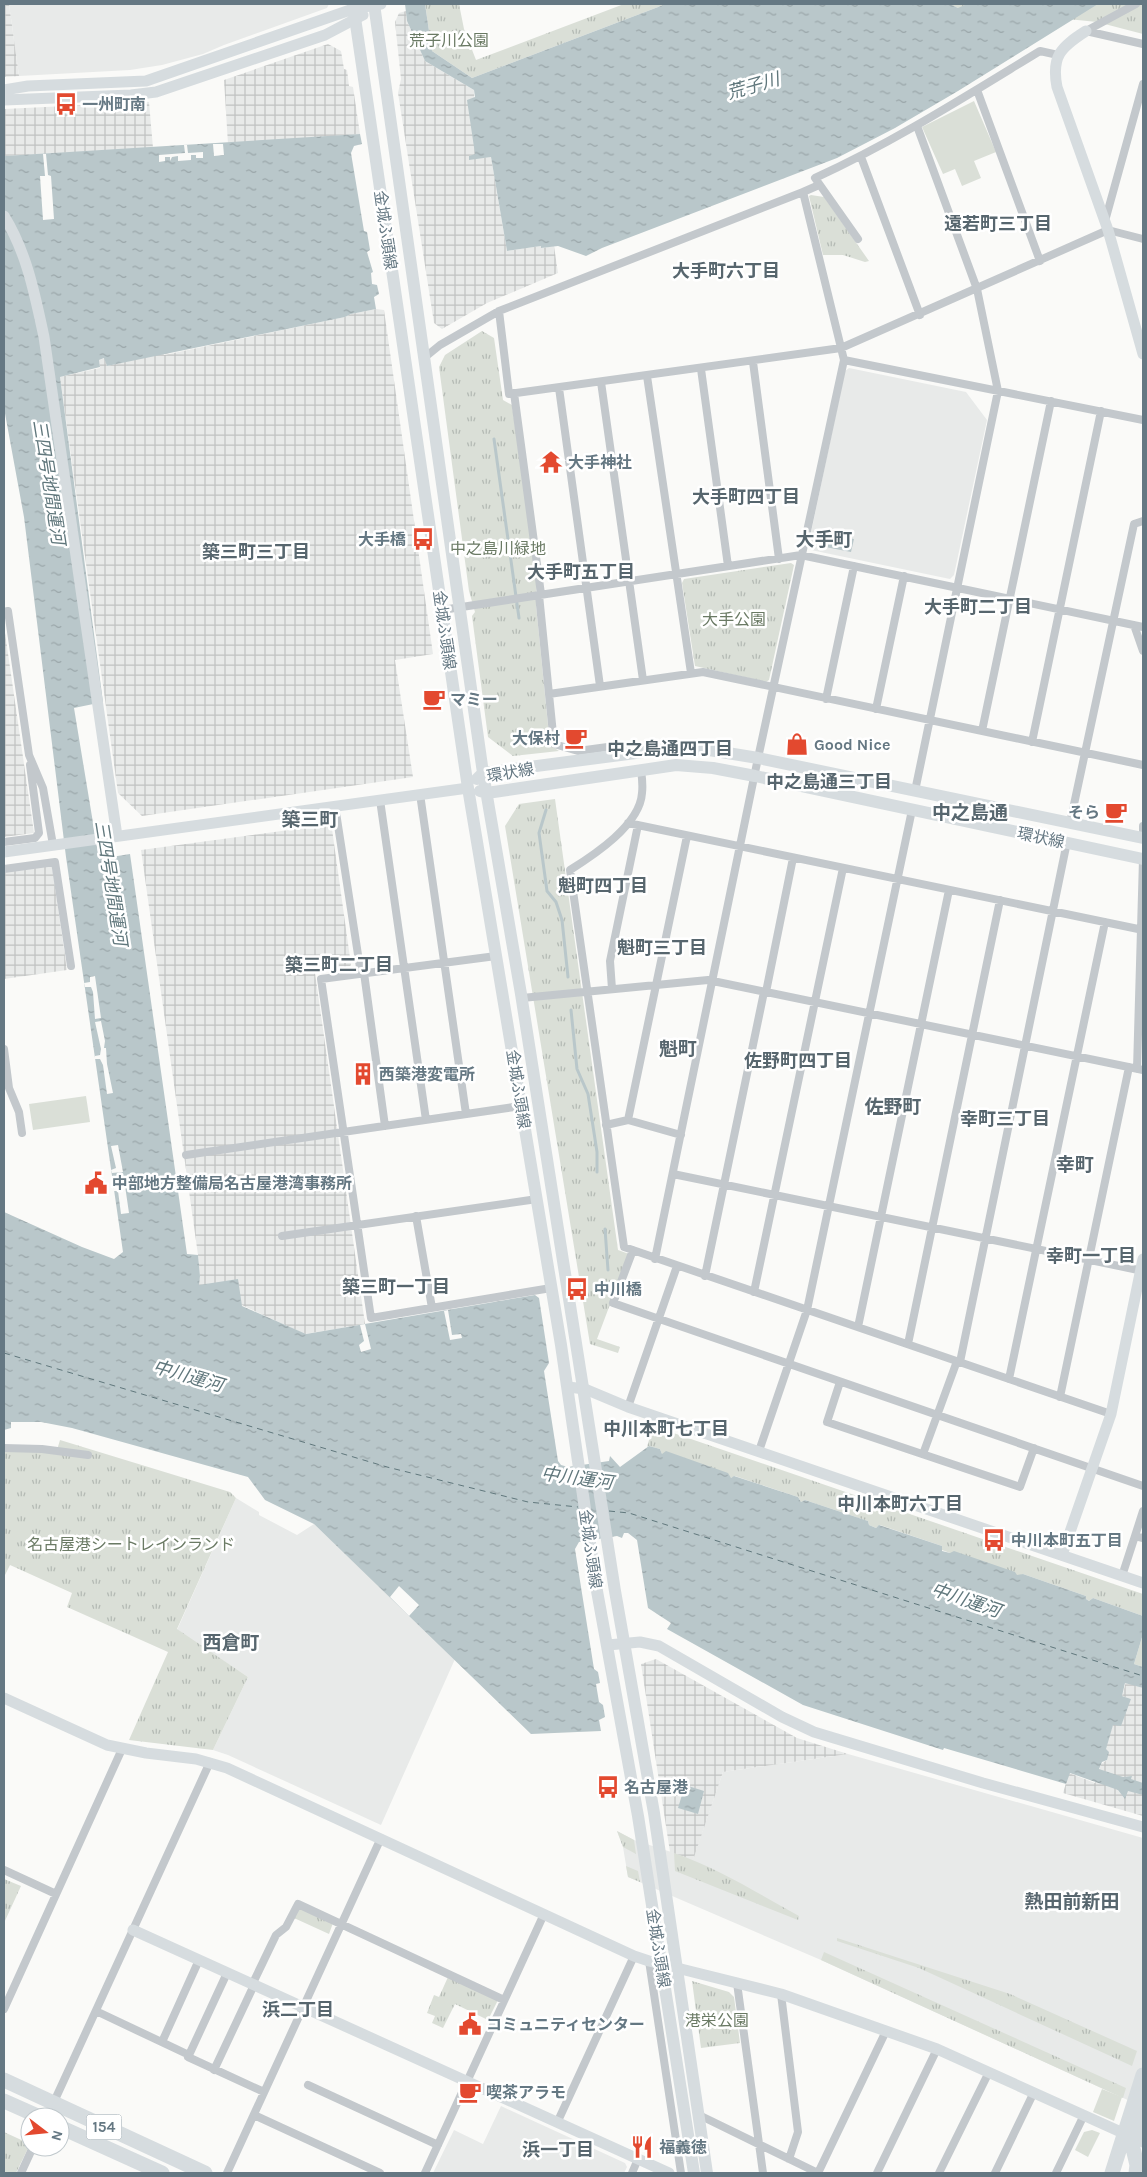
<svg xmlns="http://www.w3.org/2000/svg" width="1147" height="2177" font-family="Karla,'Noto Sans JP',sans-serif">
<style>
.built{fill:#e8eae9}
.industrial{fill:url(#industrial-grid)}
.grass{fill:url(#grass-tufts)}
.garden{fill:#dadfd7}
.water{fill:url(#water-ripples)}
.pier{fill:#fafaf8}
.lines{fill:none;stroke-linecap:round;stroke-linejoin:round}
.stream{stroke:#b9c7ca;stroke-width:3}
.ferry{stroke:#60777c;stroke-width:1;stroke-dasharray:6 5;stroke-linecap:butt}
.street{stroke:#c3c8cc;stroke-width:8}
.secondary{stroke:#d6dcdf;stroke-width:11}
.primary{stroke:#d6dcdf;stroke-width:12}
.highway{stroke:#d6dcdf;stroke-width:15}
.labels{text-anchor:middle;stroke-width:5;stroke-linejoin:round;paint-order:stroke}
.shield{fill:#fff;stroke:#93a0a8;stroke-width:1}
.shield-label{font-size:15px;font-weight:bold;fill:#657883}
.park-label{font-size:16px;fill:#6a7a64;stroke:#fff}
.poi-label{font-size:16px;font-weight:bold;fill:#657883;stroke:#fff;text-anchor:start}
.street-label{font-size:16px;fill:#657883;stroke:#fff}
.water-label{font-size:18px;font-style:italic;fill:#60777c;stroke:#fff}
.neighbourhood-label{font-size:18px;font-weight:bold;fill:#57666e;stroke:#fff}
.quarter-label{font-size:19px;font-weight:bold;fill:#57666e;stroke:#fff}
</style>
<defs>
<pattern id="industrial-grid" width="8" height="8" patternUnits="userSpaceOnUse" patternTransform="scale(1.25)"><rect width="8" height="8" fill="#e8eae9"/><path d="M0 4h8M4 0v8" fill="none" stroke="#c0c2c2"/></pattern>
<pattern id="grass-tufts" width="24" height="20" patternUnits="userSpaceOnUse" patternTransform="scale(1.25)"><rect width="24" height="20" fill="#dadfd7"/><path d="M3 7l-1-3M5 7V3M7 7l1-3M15 17l-1-3M17 17v-4M19 17l1-3" fill="none" stroke="#b4bab4"/></pattern>
<pattern id="water-ripples" width="26" height="14" patternUnits="userSpaceOnUse" patternTransform="scale(1.25)"><rect width="26" height="14" fill="#b9c7ca"/><path d="M2 4q2-2 4 0t4 0M15 11q2-2 4 0t4 0" fill="none" stroke="#9aa6a9"/></pattern>
</defs>
<rect width="100%" height="100%" fill="#fafaf8"/>
<path class="built" d="M9,4H329L327,8L224,45L203,54L162,65L130,70L19,76Z
M849,368L966,392L987,420L954,575L950,579L811,550L808,547L845,371Z
M236,1498L259,1512V1515L297,1535L314,1524L455,1659L381,1825L228,1755L213,1750L248,1677L177,1630Z
M848,1754L1143,1838V2107L821,1960L628,1877L623,1847L617,1831L634,1840L693,1859L723,1772Z
M501,2106L625,2163L627,2167L624,2173H433L454,2130L483,2144Z"/>
<path class="industrial" d="M4,4H9L19,76L4,77Z
M406,11L407,21L425,61L474,90L475,155L469,156V159L491,157L507,251L541,246L542,248L554,246L558,273L487,303L442,329L434,323L398,93L401,79L395,22L399,13Z
M328,44L341,51L344,69L347,70L349,86L353,87L360,134L228,144L224,80Z
M149,102L153,148L4,156V109Z
M376,309L384,310L433,654L395,660L413,777L142,816L118,793L60,377L100,368L99,360L105,358L107,366L163,353L164,355L345,317L351,314Z
M4,626L34,833L4,837Z
M326,825L332,829L351,965L349,967L315,973L365,1324L305,1334L198,1285L200,1276L198,1255L141,850Z
M52,866L67,970L4,979V872Z
M656,1659L797,1738L848,1754L723,1772L693,1860L670,1852L641,1664Z
M1126,1682L1143,1688V1816L1063,1793L1069,1773L1095,1783L1101,1764L1107,1760L1105,1749L1113,1724L1131,1699L1122,1696Z"/>
<path class="grass" d="M425,4H459L464,29L476,60L624,4H666L472,78L432,51Z
M949,4H1143V34L1097,22L958,8Z
M811,195L824,197L869,261L865,262L843,255H823L809,196Z
M482,331L494,338L503,400L512,405L537,580L536,605L550,745L559,751L513,756L488,737L472,616L475,612L469,591L439,367L445,355Z
M791,563L794,565L769,680L766,682L695,666L682,583L684,579Z
M555,799L618,1250L629,1254L597,1339L620,1347L618,1353L590,1344L505,826L519,804Z
M653,1426L1143,1594V1616L1093,1598L1089,1601L1086,1599V1596L1023,1574L1019,1576L950,1553L942,1550V1546L880,1525L876,1528L869,1525L868,1521L805,1500L801,1502L798,1497L735,1476L731,1478L662,1454L660,1449L649,1446L647,1447Z
M60,1440L230,1492L236,1498L177,1629L248,1677L213,1750L129,1740L168,1652L67,1607L72,1593L10,1565L4,1577V1452L57,1450Z
M1143,1634V1667L1134,1664Z
M617,1831L634,1840L636,1854L623,1847Z
M674,1853C718,1868 759,1894 799,1916L798,1920L675,1871Z
M626,1866L638,1871L640,1882L628,1877Z
M4,1879L21,1886L4,1923Z
M301,1909L333,1923L329,1934L294,1918L297,1911Z
M837,1938L1010,1994L1137,2051L1132,2066L919,1968L837,1941Z
M824,1952L1126,2088L1123,2098L821,1960Z
M448,1977L498,2000L488,2020L455,2004L443,2028L432,2023L435,2016L427,2013L434,1995L439,1997Z
M692,1981L729,1992L734,1997L740,2043L701,2048Z
M4,2132L30,2144L16,2173H4Z"/>
<path class="garden" d="M974,101L996,152L974,161L981,178L962,186L955,169L943,174L922,127Z
M86,1096L90,1122L33,1130L29,1104Z
M1102,2089L1122,2097L1114,2121L1093,2112Z
M1092,2130L1100,2133L1088,2157L1075,2150L1084,2132Z"/>
<path class="water" d="M405,4H425L432,51L472,78L666,4H950L958,8L967,4H1098L958,91L895,128L837,158L602,248L586,256L558,246L541,248V246L507,251L491,157L469,160V156L475,154L467,100L475,97L474,90L425,61L407,21Z
M360,134L362,144L354,146L351,153L364,231L367,232L370,250L367,252L373,272L371,273L372,284L377,285L379,294L374,297L376,309L351,314L345,317L107,366L104,358L99,360L100,367L60,377L103,702L74,708L99,859L130,854L187,1254L198,1255L200,1276L199,1285L238,1279L242,1306L306,1334L535,1295L539,1298L549,1363L544,1371L558,1461L561,1465L568,1467L609,1461L610,1456L620,1467L649,1446L660,1449L662,1454L666,1451L728,1473L731,1478L734,1476L798,1497L801,1502L805,1500L868,1521L869,1525L876,1528L879,1525L942,1546V1551L950,1553L954,1551L1015,1572L1017,1575L1023,1574L1086,1596V1599L1089,1601L1093,1598L1143,1616V1634L1134,1664L1143,1667V1688L1125,1683L1122,1696L1131,1699L1121,1726L1113,1725L1106,1749L1109,1752L1107,1760L1102,1762L1099,1769L1123,1777L1132,1776L1131,1779L1143,1783V1795L1128,1791L1125,1799L1118,1790L1070,1773L1066,1784L944,1748L943,1750L803,1705L667,1629L671,1623L648,1608L637,1540L628,1533H624L622,1538L617,1536L579,1542L575,1549L594,1669L598,1672L600,1683L596,1684L599,1702L603,1705L605,1717L599,1720L601,1731L531,1734L314,1524L265,1500L248,1477L72,1428L41,1422H11V1428L4,1430V1212L82,1247L114,1259L123,1252L66,857L24,517L4,408V156Z
M818,532L854,539L851,552L815,545Z
M685,1785L704,1791L698,1814L678,1808Z"/>
<path class="pier" d="M213,144H223L224,155L214,156Z
M184,145H187L188,153L203,152V158H196V155H191V160L178,161V156L172,157L170,161V157H165V161L159,162V155L185,153Z
M43,154H46L48,175L51,176L54,219L43,220L40,176H45Z
M95,976L101,1018L95,1019L93,992L91,987H85L84,983L90,982V977Z
M101,1021L105,1041L104,1048H106L107,1064L113,1093L107,1094L103,1065L100,1059H95V1056L100,1055L101,1049L95,1022Z
M118,1145L123,1172L112,1173L111,1170L116,1168L111,1146Z
M124,1179L129,1213L121,1214L118,1191H114V1188L118,1187L117,1180Z
M448,1310L452,1335L461,1334L462,1338L450,1340L444,1311Z
M365,1324L371,1349L361,1352L359,1345L364,1341L360,1325Z
M399,1586L419,1605L409,1616L390,1597Z"/>
<g class="lines">
<path class="stream" d="M494,439L519,618
M546,810L539,833L547,891L556,902L562,920L568,977
M571,1010L577,1069L588,1094L597,1152V1172
M605,1229L608,1270"/>
<path class="ferry" d="M4,1353L387,1467L528,1502L578,1507
M609,1511L629,1513L1143,1676"/>
<path class="street" d="M1086,31L1143,44
M1086,31L1136,4
M977,90L1040,261
M861,157L920,315
M819,185L803,192L844,360L1143,420
M1105,221L1143,84
M858,239L815,178C894,142 966,96 1040,51L1058,55
M499,311L509,394L841,348L1108,230L1143,239
M424,358L440,345L499,311L803,192
M753,362L779,559
M701,369L728,566
M647,376L691,673
M601,382L643,680
M559,388L600,686
M514,393L541,594
M539,595L554,744L578,751L615,746L637,750
M442,610L801,555L1143,627
M4,612L8,611L29,755L43,788L53,845
M1134,625L1143,651
M549,694L703,672L1143,765
M826,699L854,566
M876,709L904,576
M982,731L1051,401
M1032,742L1101,411
M641,770C642,777 643,785 642,793C640,825 594,855 570,870L624,1247L1111,1414
M915,791L998,391L977,289L917,126
M420,794L466,1114
M380,800L426,1120
M335,806L361,974
M628,823L1143,930
M1070,823L1134,524L1143,521
M1143,838V826
M4,842L35,838L39,833L30,765
M4,869L55,862L71,966
M496,956L321,979L371,1318L551,1288
M364,973L385,1126
M612,989L610,961L638,825
M766,992L793,858
M522,998L708,980L1143,1070
M4,1049L9,1088L19,1112L22,1133
M1137,1069L1143,859
M606,1125L628,1120
M681,1135L628,1120L687,836
M186,1155L521,1106
M673,1174L1143,1271
M416,1216L432,1308
M282,1236L537,1199
M633,1250L613,1303L1143,1486
M655,1259L758,758L844,360
M705,1276L764,992
M754,1292L843,868
M858,1327L949,890
M908,1344L1000,900
M960,1362L1067,842
M1009,1379L1105,922
M840,1382L827,1422L1020,1487L1034,1448
M1060,1397L1129,1067
M628,1407L677,1266
M4,1448L42,1449L88,1455
M759,1451L807,1310L912,810
M923,1454L957,1361
M1143,1511L1135,1536L1143,1538
M1122,1576L1135,1536
M4,1870L56,1894
M649,1961L681,2173
M737,1983L763,2173
M252,1985L276,1935L286,1927L298,1904L504,2000
M781,1994L798,2132L789,2159
M4,2009L122,1749
M96,2011L189,2055L188,2057L264,2092
M162,2042L199,1960
M189,2055L227,1973
M214,2070L254,1985
M308,2085L438,2145
M53,2104L210,1762
M254,2115L380,2173
M699,2115L818,2173L886,2031
M557,2123L634,1956
M21,2173L33,2147
M227,2173L381,1838
M425,2173L544,1914
M632,2173L638,2159
M877,2173L937,2049
M939,2173L989,2072
M995,2173L1034,2092
M1056,2173L1084,2115"/>
<path class="secondary" d="M1086,31C1061,47 1051,56 1057,87L1108,230L1143,354
M4,90L28,86L146,81L353,9L381,4
M4,100L131,95L156,92L325,35L363,15
M4,216C27,253 35,295 44,337L117,836
M4,852L468,788
M568,1387L585,1389L628,1407L1143,1583
M1062,1555L1111,1414L1143,1259
M608,1645L640,1642L659,1646L782,1717L814,1732L983,1783L1143,1827
M4,1698L107,1745L146,1753L196,1759L227,1768L634,1956L649,1961L781,1994L937,2049L1143,2142
M133,1930L669,2173"/>
<path class="primary" d="M353,4L468,788L561,1345L597,1591L638,1816L694,2173
M374,4L483,773L521,994L615,1591L654,1813L707,2173
M477,779L483,773L674,748H697L758,758L1143,838
M480,791L487,793L676,765L713,768L755,776L1143,859"/>
<path class="highway" d="M4,2080L205,2173
M4,2101L40,2117
M60,2127L162,2173
M1136,2134L1143,2111
M1132,2144L1137,2165L1136,2173
M1112,2173L1143,2075"/>
</g>
<defs>
<symbol id="bus-bare" viewBox="-9 -9 18 18"><path d="M-5-6H5V4H4V6H2V4H-2V6H-4V4H-5ZM-3.5-4V0h7V-4ZM-3.5 1.2v1.5H-2V1.2ZM2 1.2v1.5H3.5V1.2Z" fill="#e3492f" stroke="#fff" stroke-width="2.5" paint-order="stroke"/></symbol>
<symbol id="temple-bare" viewBox="-9 -9 18 18"><path d="M0-6L5-2H3V0L6.5 2.5H4V6H1.5V3h-3V6H-4V2.5H-6.5L-3 0V-2H-5Z" fill="#e3492f" stroke="#fff" stroke-width="2.5" paint-order="stroke"/></symbol>
<symbol id="cafe-bare" viewBox="-9 -9 18 18"><path d="M-5.5-4.5H6V0H3Q3 3.5 0 3.5H-2.5Q-5.5 3.5-5.5 0ZM3-3.2v2h1.7v-2ZM-6 4.5H4V6H-6Z" fill="#e3492f" stroke="#fff" stroke-width="2.5" paint-order="stroke"/></symbol>
<symbol id="shop-bare" viewBox="-9 -9 18 18"><path d="M-5-2.5h2.3a2.7 3.5 0 0 1 5.4 0H5L5.5 6h-11ZM-1.5-2.5h3a1.5 2.3 0 0 0-3 0Z" fill="#e3492f" stroke="#fff" stroke-width="2.5" paint-order="stroke"/></symbol>
<symbol id="building-bare" viewBox="-9 -9 18 18"><path d="M-4-6H4V6H1V3H-1V6H-4ZM-2.5-4.3h1.7v1.8h-1.7ZM.8-4.3h1.7v1.8H.8ZM-2.5-1h1.7V.8h-1.7ZM.8-1h1.7V.8H.8Z" fill="#e3492f" stroke="#fff" stroke-width="2.5" paint-order="stroke"/></symbol>
<symbol id="civic-bare" viewBox="-9 -9 18 18"><path d="M-.6-6.5H3V-4.5H.6V-3L4-1V1h2V6H-6V1h2V-1L-.6-3ZM-1.2 2.5V6h2.4V2.5Z" fill="#e3492f" stroke="#fff" stroke-width="2.5" paint-order="stroke"/></symbol>
<symbol id="restaurant-bare" viewBox="-9 -9 18 18"><path d="M-5-6h1v4h1v-4h1v4h1v-4h1v5L-1.5 .5V6h-2V.5L-5-1ZM5-6V6H3V1.5H1.5Q1.5-4 5-6Z" fill="#e3492f" stroke="#fff" stroke-width="2.5" paint-order="stroke"/></symbol>
</defs>
<g fill-rule="evenodd">
<use href="#bus-bare" x="50" y="88" width="32" height="32"/>
<use href="#temple-bare" x="535" y="446" width="32" height="32"/>
<use href="#bus-bare" x="407" y="523" width="32" height="32"/>
<use href="#cafe-bare" x="418" y="683" width="32" height="32"/>
<use href="#cafe-bare" x="560" y="722" width="32" height="32"/>
<use href="#shop-bare" x="781" y="728" width="32" height="32"/>
<use href="#cafe-bare" x="1100" y="796" width="32" height="32"/>
<use href="#building-bare" x="347" y="1058" width="32" height="32"/>
<use href="#civic-bare" x="80" y="1167" width="32" height="32"/>
<use href="#bus-bare" x="561" y="1273" width="32" height="32"/>
<use href="#bus-bare" x="978" y="1524" width="32" height="32"/>
<use href="#bus-bare" x="592" y="1771" width="32" height="32"/>
<use href="#civic-bare" x="454" y="2008" width="32" height="32"/>
<use href="#cafe-bare" x="454" y="2076" width="32" height="32"/>
<use href="#restaurant-bare" x="626" y="2131" width="32" height="32"/>
</g>
<g class="labels">
<rect class="shield" x="86.5" y="2114.5" width="35" height="25" rx="4"/>
<g class="shield-label">
<text x="104" y="2132">154</text>
</g>
<g class="park-label">
<text x="449" y="46">荒子川公園</text>
<text x="498" y="554">中之島川緑地</text>
<text x="734" y="625">大手公園</text>
<text x="131" y="1550">名古屋港シートレインランド</text>
<text x="717" y="2026">港栄公園</text>
</g>
<g class="poi-label">
<text x="82" y="110">一州町南</text>
<text x="568" y="468">大手神社</text>
<text x="406" y="545" text-anchor="end">大手橋</text>
<text x="450" y="705">マミー</text>
<text x="560" y="744" text-anchor="end">大保村</text>
<text x="814" y="750">Good Nice</text>
<text x="1100" y="818" text-anchor="end">そら</text>
<text x="379" y="1080">西築港変電所</text>
<text x="112" y="1189">中部地方整備局名古屋港湾事務所</text>
<text x="594" y="1295">中川橋</text>
<text x="1011" y="1546">中川本町五丁目</text>
<text x="624" y="1793">名古屋港</text>
<text x="486" y="2030">コミュニティセンター</text>
<text x="486" y="2098">喫茶アラモ</text>
<text x="659" y="2153">福義徳</text>
</g>
<g class="street-label">
<text transform="translate(386 230) rotate(82)" y="6">金城ふ頭線</text>
<text transform="translate(445 630) rotate(82)" y="6">金城ふ頭線</text>
<text transform="translate(510 772) rotate(-10)" y="6">環状線</text>
<text transform="translate(1041 837) rotate(12)" y="6">環状線</text>
<text transform="translate(519 1089) rotate(81)" y="6">金城ふ頭線</text>
<text transform="translate(591 1549) rotate(82)" y="6">金城ふ頭線</text>
<text transform="translate(659 1948) rotate(81)" y="6">金城ふ頭線</text>
</g>
<g class="water-label">
<text transform="translate(753 86) rotate(-16)" y="6">荒子川</text>
<text transform="translate(49 482) rotate(81)" y="6">三四号地間運河</text>
<text transform="translate(111 883) rotate(81)" y="6">三四号地間運河</text>
<text transform="translate(188 1376) rotate(16)" y="6">中川運河</text>
<text transform="translate(577 1478) rotate(8)" y="6">中川運河</text>
<text transform="translate(966 1600) rotate(19)" y="6">中川運河</text>
</g>
<g class="neighbourhood-label">
<text x="998" y="230">遠若町三丁目</text>
<text x="726" y="277">大手町六丁目</text>
<text x="746" y="503">大手町四丁目</text>
<text x="256" y="558">築三町三丁目</text>
<text x="581" y="578">大手町五丁目</text>
<text x="978" y="613">大手町二丁目</text>
<text x="670" y="755">中之島通四丁目</text>
<text x="829" y="788">中之島通三丁目</text>
<text x="603" y="892">魁町四丁目</text>
<text x="662" y="954">魁町三丁目</text>
<text x="339" y="971">築三町二丁目</text>
<text x="798" y="1067">佐野町四丁目</text>
<text x="1005" y="1125">幸町三丁目</text>
<text x="1091" y="1262">幸町一丁目</text>
<text x="396" y="1293">築三町一丁目</text>
<text x="666" y="1435">中川本町七丁目</text>
<text x="900" y="1510">中川本町六丁目</text>
<text x="298" y="2016">浜二丁目</text>
<text x="558" y="2156">浜一丁目</text>
</g>
<g class="quarter-label">
<text x="824" y="546">大手町</text>
<text x="970" y="819">中之島通</text>
<text x="310" y="826">築三町</text>
<text x="678" y="1055">魁町</text>
<text x="893" y="1113">佐野町</text>
<text x="1075" y="1171">幸町</text>
<text x="231" y="1649">西倉町</text>
<text x="1072" y="1908">熱田前新田</text>
</g>
</g>
<rect width="1147" height="2177" fill="none" stroke="#657883" stroke-width="10"/>
<g transform="translate(45 2132) rotate(106)"><circle r="24" fill="#ffffff" stroke="#c1c9cd"/>
<path d="M0-4L9 19L0 12L-9 19Z" fill="#e3492f"/>
<text y="-8" font-size="14" font-weight="bold" text-anchor="middle" fill="#657883">N</text>
</g>
</svg>
